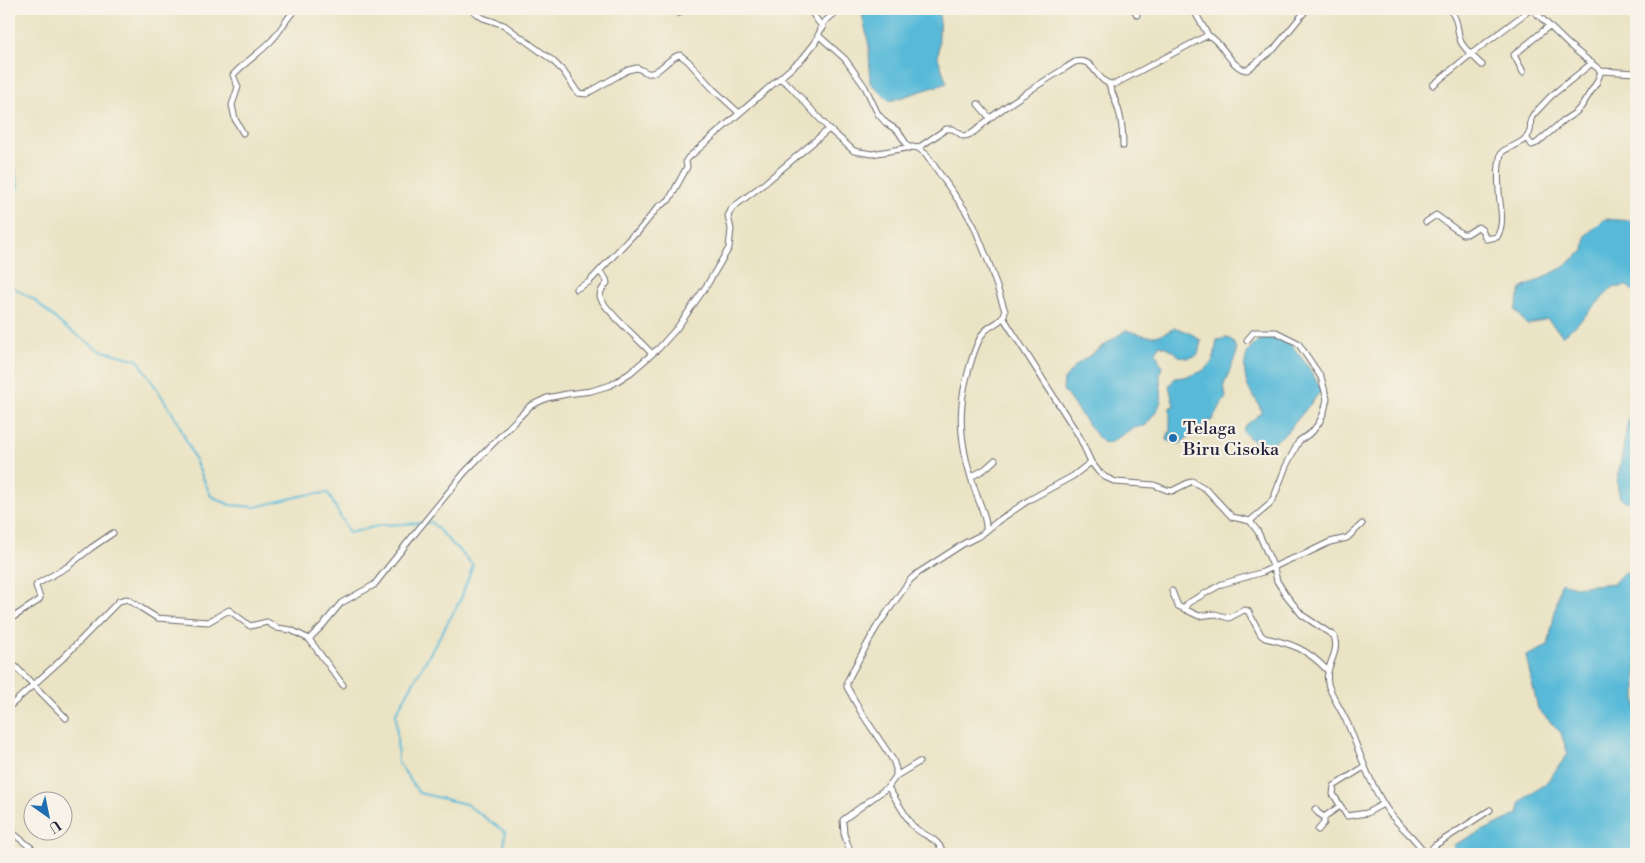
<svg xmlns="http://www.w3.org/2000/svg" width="1645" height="863" font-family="'Libre Bodoni',serif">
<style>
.water{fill:#59bad8;stroke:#3e6e8a}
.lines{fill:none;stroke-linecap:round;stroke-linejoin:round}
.stream{stroke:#59bad8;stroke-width:2}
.minor-casing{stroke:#68666b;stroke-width:7}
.minor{stroke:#fff;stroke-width:5}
.poi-dot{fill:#1f6fb2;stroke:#f7f3e8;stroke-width:2}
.labels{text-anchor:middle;stroke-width:4.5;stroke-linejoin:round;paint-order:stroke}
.poi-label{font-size:18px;fill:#22223b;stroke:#f7f3e8;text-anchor:start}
</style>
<rect width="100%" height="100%" fill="#f7f3e8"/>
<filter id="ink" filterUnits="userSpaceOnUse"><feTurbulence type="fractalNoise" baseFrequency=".02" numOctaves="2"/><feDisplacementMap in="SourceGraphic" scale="10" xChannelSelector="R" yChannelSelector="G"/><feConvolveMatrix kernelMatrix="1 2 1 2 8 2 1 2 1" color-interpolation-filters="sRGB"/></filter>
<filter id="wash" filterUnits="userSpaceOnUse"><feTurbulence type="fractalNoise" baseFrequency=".0096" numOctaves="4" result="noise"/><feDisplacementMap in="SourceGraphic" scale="20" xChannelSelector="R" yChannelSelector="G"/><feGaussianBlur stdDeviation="1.12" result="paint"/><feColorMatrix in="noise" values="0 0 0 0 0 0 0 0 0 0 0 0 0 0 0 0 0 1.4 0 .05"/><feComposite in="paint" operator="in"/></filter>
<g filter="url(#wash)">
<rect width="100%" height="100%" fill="#eae3c4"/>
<path class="water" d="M861,9H940L938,58L947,83L890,101L870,83L869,46Z
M1605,219L1633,221L1636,223V293L1627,286L1612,288L1580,321L1563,336L1547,319L1527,325L1515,310L1521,289L1560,269L1584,251L1586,235Z
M1175,328C1185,330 1193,334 1201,341L1198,355C1177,364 1178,349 1159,345L1156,353L1162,367C1157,379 1163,388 1161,400C1159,410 1151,418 1145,426L1134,427L1110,443H1103L1089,426L1063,390L1064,380L1076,365L1126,330C1149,337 1153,340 1175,328Z
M1271,337H1283L1293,347L1307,365L1322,390L1288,431L1266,449C1257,444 1249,439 1243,431L1245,426L1261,413C1261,404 1253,397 1249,389C1242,374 1242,348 1260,340C1263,338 1268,338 1271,337Z
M1226,338L1232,340L1236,348V355L1224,385L1226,397L1212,420L1199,427L1180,444L1166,440L1170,430V407L1174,406L1169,386L1175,378C1188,377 1207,373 1213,360C1215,354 1216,346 1217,340Z
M1636,390V506L1620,498L1617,483L1627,426Z
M1636,570V854H1456L1453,845L1518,814L1521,801L1546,783L1568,754L1561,733L1538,709L1526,656L1548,646L1561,582L1574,587L1614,583L1623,573Z"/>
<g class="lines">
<path class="stream" d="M9,160L13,164L18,185L9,213
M9,285L33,299L66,328L100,350L138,360L177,420L211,496L230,505L255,507L305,495L328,493L349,533L382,525L421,523
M426,523L431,522L473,565L460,601L396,713L398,762L419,793L466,804L505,832L504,854"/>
</g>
</g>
<g filter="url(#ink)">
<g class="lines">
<defs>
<path id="minor" d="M471,9L483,18L504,25L552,60L564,72L578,93L586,94L628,70L637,68C641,69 644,72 648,73C658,76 669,56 680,55L688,61L712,88L738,112H740
M675,9L679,13L683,9
M809,9L823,28
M1134,9L1137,15
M1193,9L1208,35
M1449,9C1460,21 1456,30 1461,42C1465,50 1475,58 1482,65
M1532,9L1568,44L1601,71L1636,73
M639,10L640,9
M818,35L845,59L865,87L878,114L886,123L898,131L909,148
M1523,72L1514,55L1549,26
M781,79L790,86L829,129L854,151L872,154L912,147L918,148L926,154L965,210L974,226L989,263L1005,311C1004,322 991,324 984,332C974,345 963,387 962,404C959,432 966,464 975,490C979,503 987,517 986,530
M1109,85C1119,108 1123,121 1123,146
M1433,85L1471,54L1531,9
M978,104L990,118
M243,133L235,119L232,105L238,87L233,75C245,62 260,53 272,40C281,31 286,18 296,9
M1526,138L1532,145L1537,143L1564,120L1575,113L1581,107L1597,82L1601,71
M918,148L946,129H953L963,136C973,136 981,125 989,119C1016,98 1046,80 1075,62C1096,56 1096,86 1115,84L1208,35C1223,42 1231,69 1247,70L1274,49L1307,9
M1426,222L1436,215L1462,234H1467L1478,227L1482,230L1486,239L1497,237C1506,221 1499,206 1499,190C1498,178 1498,165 1501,154L1503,151C1512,146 1527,142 1530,131C1531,127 1530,123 1531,119L1533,115L1551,96L1592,63
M599,271L606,279L607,283C604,287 600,290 600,296C601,307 643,343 652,354
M576,289L589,282L633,235L637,233L658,207L669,200L687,167L686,161L688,158L803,58L815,43L824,22L835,13
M1003,317L1079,436L1091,462L1098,471L1105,477L1116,482L1154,485L1167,490L1172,491L1192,481L1206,489L1232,517L1250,521L1269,505L1274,497L1286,466L1299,441L1312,432L1319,423L1324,412L1327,399L1321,377L1298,343L1276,332H1254L1247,340
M971,477L985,469L995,460
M1250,521L1258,532L1274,568L1277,581L1286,595L1302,615L1334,636C1341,655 1322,667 1329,687C1335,702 1344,714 1350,729C1361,757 1371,786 1388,811C1399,827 1416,837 1425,854
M1172,591L1178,606L1199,616L1215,614L1229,618L1244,610L1248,611L1261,635L1265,638C1293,644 1307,649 1327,670
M1184,609L1188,603L1222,584L1263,572L1291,559L1303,555L1330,542L1347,538L1362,524
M9,620L38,601L40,598L36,586L37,584L67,567L91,548L113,533
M309,639L343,685
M9,660L66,718
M9,707L61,660L119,601L127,599L157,618L208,622L229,610L250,626L267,622L277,628L291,630L309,639L322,626L341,603L374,585L408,542L465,472L530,406L547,398L567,394L591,391L611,385L630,373L659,348L677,328L707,285L729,248L731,229L728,216L732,208L765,183L829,129
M1364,767L1334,786L1333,794L1347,816L1367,813L1383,804
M896,776L919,762
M888,787L911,824C923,838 936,834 944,854
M1315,809L1318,813L1324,817L1340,806
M9,830L39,854
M1318,830L1324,823V817
M851,854L844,834L843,820L888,787L896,776V769L893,760L861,712L847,687V682L852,672L876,628L910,580L918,573L963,544L981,535L998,521L1029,500L1073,476L1091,462
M1428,854L1434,846L1490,810"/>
</defs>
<use href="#minor" class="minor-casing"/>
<use href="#minor" class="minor"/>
</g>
</g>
<circle class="poi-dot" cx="1173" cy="438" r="5"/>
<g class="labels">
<g class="poi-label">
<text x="1183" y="434">Telaga<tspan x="1183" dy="21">Biru Cisoka</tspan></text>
</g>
</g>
<rect width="1645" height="863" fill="none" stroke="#f7f3e8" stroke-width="30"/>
<g transform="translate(48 816) rotate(147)"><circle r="24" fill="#f7f3e8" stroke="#a29fa3"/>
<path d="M0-4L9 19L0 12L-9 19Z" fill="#1f6fb2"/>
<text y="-8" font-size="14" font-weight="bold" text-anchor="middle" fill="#22223b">U</text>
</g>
</svg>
